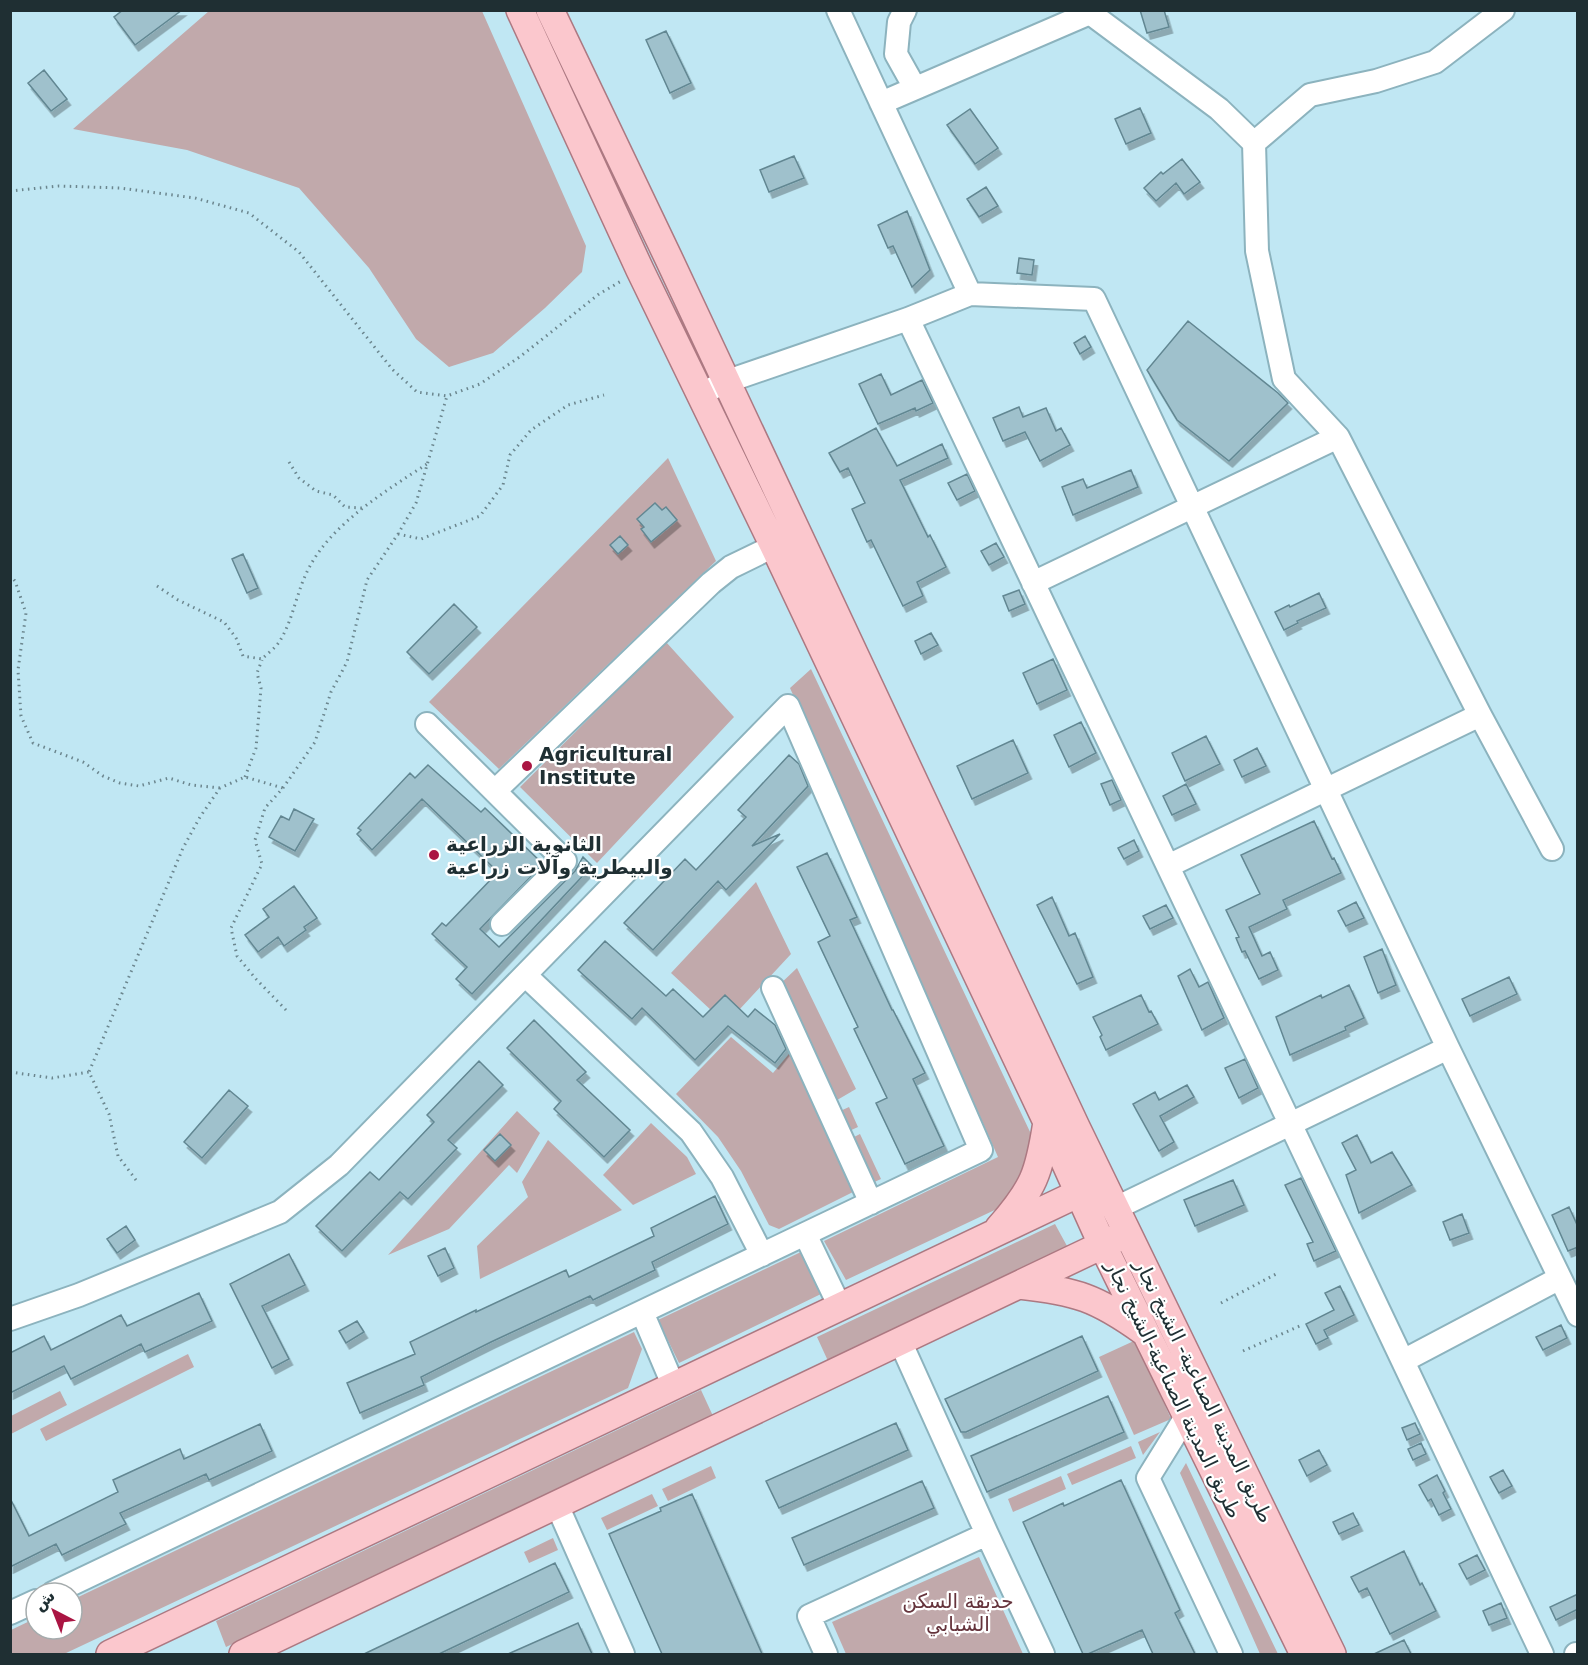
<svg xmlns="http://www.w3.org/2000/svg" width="1588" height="1665" font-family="'DejaVu Sans','Noto Naskh Arabic',sans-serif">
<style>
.green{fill:#c1a9ab}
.building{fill:#9fc1cc;stroke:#628792;stroke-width:1.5;filter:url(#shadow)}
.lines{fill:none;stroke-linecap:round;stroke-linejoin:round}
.minor-casing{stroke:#8cb3be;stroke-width:26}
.major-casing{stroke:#ac7982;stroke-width:30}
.path{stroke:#6b868e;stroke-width:3;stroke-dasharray:1.5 4.5;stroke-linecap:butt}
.minor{stroke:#fff;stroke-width:22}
.major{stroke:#fbc7cd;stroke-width:27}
.poi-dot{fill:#aa1543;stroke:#fff;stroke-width:2}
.labels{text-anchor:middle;stroke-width:4.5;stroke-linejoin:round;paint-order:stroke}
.poi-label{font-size:20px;font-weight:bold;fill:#1f2f33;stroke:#fff;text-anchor:start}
.street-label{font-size:20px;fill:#1f2f33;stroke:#fff}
.park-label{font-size:20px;fill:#65343c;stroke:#fff}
</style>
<defs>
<filter id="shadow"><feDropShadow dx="3.5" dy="6" stdDeviation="0" flood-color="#0004"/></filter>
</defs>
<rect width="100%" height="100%" fill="#c0e7f3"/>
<path class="green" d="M209,11H482L586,246L582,272L545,308L493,353L449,367L416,339L369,268L299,188L187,150L73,129Z
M668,458L716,561L499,769L429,702Z
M666,642L734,717L597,863L520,787Z
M811,669L1040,1153L999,1208L846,1280L824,1241L998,1157L790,688Z
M756,882L791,954L726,1024L671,973Z
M797,968L856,1089L832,1103L777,987Z
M731,1037L773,1073L793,1049L857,1190L779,1229L769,1225L741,1171L718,1137L676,1094Z
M849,1107L858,1127L847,1132L838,1112Z
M517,1111L540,1133L517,1173L509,1165L449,1229L388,1255Z
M651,1123L687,1157L696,1174L633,1205L603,1175Z
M860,1134L881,1179L870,1184L850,1139Z
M548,1140L622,1210L480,1279L477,1246L528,1197L522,1182Z
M1055,1224L1067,1246L828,1361L817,1337Z
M803,1251L823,1293L679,1363L658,1320Z
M634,1332L642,1349L628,1388L64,1654H11V1630L36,1618V1629H72V1600Z
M1136,1340L1171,1419L1134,1435L1099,1357Z
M188,1354L194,1367L46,1441L40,1429Z
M701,1390L713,1416L226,1647L216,1621Z
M60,1391L67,1405L11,1434V1416Z
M1160,1432L1143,1455L1138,1442Z
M1131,1446L1136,1458L1072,1485L1067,1474Z
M1186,1463L1278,1654H1260L1180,1473Z
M711,1466L716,1478L668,1501L662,1489Z
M1061,1476L1066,1489L1013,1512L1008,1499Z
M652,1494L658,1506L607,1530L601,1518Z
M553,1538L558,1550L529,1563L524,1552Z
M979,1557L1023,1654H846L832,1622Z"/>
<path class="building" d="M123,10H182L135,45L114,17Z
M1140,10H1164L1169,27L1147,33Z
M666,31L691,83L670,93L646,40Z
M44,70L67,99L51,111L28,83Z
M1140,108L1151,133L1126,144L1115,119Z
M970,109L998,148L975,164L947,125Z
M794,156L804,178L769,192L760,170Z
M1182,159L1200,182L1184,194L1176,183L1156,201L1144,188L1161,172L1163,174Z
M986,187L998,206L979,217L967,199Z
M907,211L930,270L912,287L893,246L888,248L878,225Z
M1019,258L1034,260L1032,275L1017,273Z
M1188,321L1278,393L1288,403L1229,461L1177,420L1147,370Z
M1085,336L1091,347L1080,354L1074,343Z
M881,374L891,395L922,380L933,403L916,411L915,408L878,424L859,384Z
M1019,407L1023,417L1046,408L1056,431L1061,428L1070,445L1040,461L1025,432L1003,441L993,418Z
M876,428L897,466L942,444L948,458L900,480L928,537L930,535L946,567L917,582L923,596L903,606L871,540L867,542L852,509L865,503L848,468L840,472L829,453Z
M1131,470L1138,487L1073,515L1062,487L1083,479L1087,488Z
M967,474L975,491L957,500L948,483Z
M655,503L662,510L666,507L677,520L651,542L641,529L644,527L637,519Z
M620,536L628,545L618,554L610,545Z
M996,543L1004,557L989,565L981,551Z
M243,554L258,588L247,593L232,559Z
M1019,590L1025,604L1009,611L1003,596Z
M1319,593L1326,608L1297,621L1298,623L1284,630L1275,612L1289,605L1290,607Z
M454,604L477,627L429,674L407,652Z
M931,633L938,645L921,654L915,641Z
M1053,659L1067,690L1037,704L1023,673Z
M1081,722L1096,753L1069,767L1054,735Z
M1206,736L1220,764L1185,781L1172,753Z
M1013,740L1028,773L972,799L957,766Z
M1257,748L1266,766L1242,777L1234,760Z
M789,755L799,764L808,786L752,846L780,834L726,890L718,881L653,950L624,923L685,859L696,870L746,817L738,810Z
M428,765L481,812L485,808L543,864L480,929L499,947L575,871L583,857L592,866L472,994L456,979L467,967L432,934L442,923L446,926L498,872L422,799L372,850L357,834L361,830L358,828L410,773L415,778Z
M1112,780L1121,800L1110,805L1101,784Z
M1186,784L1196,804L1172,815L1163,796Z
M294,809L314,819L295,851L269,837L281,816L289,820Z
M1314,821L1332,859L1334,858L1341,873L1283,900L1287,909L1249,927L1262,956L1270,952L1278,970L1259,979L1245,951L1242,952L1236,938L1239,937L1226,910L1260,894L1241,855Z
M1134,840L1139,851L1124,859L1118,848Z
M827,853L857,917L850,920L892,1010H893L925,1073L913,1079L944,1146L905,1164L876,1103L887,1098L854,1029L858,1027L818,942L830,936L797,867Z
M294,886L317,918L304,927L306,930L284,946L278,937L258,952L245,935L269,917L263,909Z
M1052,897L1069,936L1075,933L1093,977L1077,984L1037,905Z
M1356,902L1364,918L1346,926L1338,911Z
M1166,905L1173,918L1150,929L1143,916Z
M605,941L666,996L673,989L703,1017L725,995L748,1017L755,1009L775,1025L786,1049L775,1063L728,1026L695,1060L642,1008L632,1019L578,970Z
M1382,949L1396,985L1378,993L1364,957Z
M1190,969L1199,987L1208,982L1224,1018L1202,1030L1178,976Z
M1509,977L1517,994L1470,1016L1462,999Z
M1349,985L1364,1018L1345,1027L1346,1030L1290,1055L1276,1017L1321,995L1322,998Z
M1141,995L1149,1012L1151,1011L1158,1024L1106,1050L1100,1037L1102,1035L1093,1017Z
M534,1020L586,1072L577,1080L630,1130L604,1157L554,1109L561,1101L507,1048Z
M1245,1059L1258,1088L1239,1098L1225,1068Z
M479,1061L503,1085L448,1140L457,1148L408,1199L400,1192L342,1251L316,1226L370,1172L379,1180L434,1122L427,1115Z
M1187,1085L1194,1097L1160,1116L1174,1142L1159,1151L1133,1104L1155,1092L1159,1100Z
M229,1090L248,1106L202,1158L184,1142Z
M500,1134L511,1145L495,1161L484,1150Z
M1357,1135L1371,1163L1392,1152L1412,1185L1359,1213L1346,1175L1356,1170L1342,1143Z
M1301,1178L1336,1251L1314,1261L1307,1244L1313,1242L1285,1185Z
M1233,1180L1244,1205L1195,1226L1184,1200Z
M715,1196L728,1224L652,1262L655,1270L593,1300L590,1296L491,1342L421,1377L424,1385L360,1413L347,1383L415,1354L410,1342L476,1310V1312L566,1270L569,1277L654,1236L651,1228Z
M1569,1207L1578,1227V1247L1568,1251L1552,1215Z
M1462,1214L1469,1233L1450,1240L1443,1222Z
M126,1226L135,1240L117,1253L107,1239Z
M445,1248L454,1268L438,1276L428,1256Z
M289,1254L305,1285L262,1306L289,1359L272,1368L230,1284Z
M1340,1286L1354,1315L1324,1330L1328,1338L1316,1344L1306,1324L1334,1310L1325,1293Z
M199,1293L212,1321L145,1352L141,1344L71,1379L64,1366L10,1393V1353L44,1336L51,1350L121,1315L127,1326Z
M357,1321L364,1332L346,1343L339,1331Z
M1561,1325L1567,1338L1543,1350L1536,1337Z
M1082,1336L1098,1371L966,1432H961L945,1399Z
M1108,1396L1124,1432L987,1492L971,1456Z
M896,1423L908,1450L779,1508L766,1481Z
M1415,1423L1420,1434L1407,1440L1402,1428Z
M260,1424L272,1451L209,1480L206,1474L120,1513L126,1524L62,1555L56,1544L10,1567V1498L29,1536L118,1492L113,1480L180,1449L184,1459Z
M1421,1443L1426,1454L1413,1460L1408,1449Z
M1319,1450L1327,1465L1307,1476L1299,1460Z
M1503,1470L1512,1486L1499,1493L1490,1477Z
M1437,1475L1445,1491L1443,1493L1451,1509L1439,1515L1431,1499L1428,1501L1419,1485Z
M1121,1480L1180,1610L1175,1613L1195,1654H1153L1142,1630L1088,1654H1083L1023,1522L1063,1503L1064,1506Z
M922,1481L934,1508L804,1565L792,1538Z
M692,1494L762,1654H662L609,1534L661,1511L660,1508Z
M1353,1513L1359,1525L1339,1534L1333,1522Z
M1404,1551L1420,1585L1422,1583L1436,1611L1390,1634L1367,1588L1359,1592L1351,1577Z
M1477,1555L1485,1570L1467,1579L1459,1564Z
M555,1563L569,1592L439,1654H364Z
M1578,1594V1609L1556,1620L1550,1607Z
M1501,1603L1507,1618L1489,1625L1483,1611Z
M578,1623L592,1654H508Z
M1404,1640L1411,1654H1374Z"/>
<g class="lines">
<defs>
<path id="minor" d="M838,10L970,294
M905,10L899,22L896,54L915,88
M881,103L1090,13L1219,109L1254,143L1310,95L1376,81L1435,62L1503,10
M1254,143L1257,251L1284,379L1338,437L1480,715L1552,849
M908,319L1542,1654
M711,389L725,382L908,319L970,294L1094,299L1448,1048L1578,1315
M1033,583L1338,437
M427,724L565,861L502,924
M495,791L711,583L731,567L774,546
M1168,866L1480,715
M525,975L691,1132L722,1177L762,1255
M773,988L871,1203
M1116,1208L1448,1048
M805,1234L840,1307
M642,1312L674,1387
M10,1319L79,1295L280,1212L339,1165L788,706L981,1150L53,1593
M1403,1361L1560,1278
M1187,1415L1148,1478L1231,1654
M557,1505L623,1654
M987,1534L1043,1654
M10,1613L36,1601
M826,1654L809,1616L987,1534L900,1341
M1576,1654H1578"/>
<path id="major" d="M520,10L640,270L774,546L1047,1122L1102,1244L1304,1654
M550,10L668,257L1076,1127L1332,1654
M999,1228C1034,1188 1039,1174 1047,1122
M1019,1285C1076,1291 1097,1298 1143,1331
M110,1654L1096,1185
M243,1654L1117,1238"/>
</defs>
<use href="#minor" class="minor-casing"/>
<use href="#major" class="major-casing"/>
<path class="path" d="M10,191L59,186L120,188L195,198L249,213L299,252L392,369L417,392L447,396L480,384L521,356L599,294L623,280
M289,462L299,478L316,491L333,495L345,507L362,508
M398,534L421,539L480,516L503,485L510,455L531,430L568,405L604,395
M10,575L15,581L26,613L18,670L21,716L33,743L83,762L103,776L120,783L139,786L169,778L191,785L220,788
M157,586L178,600L224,622L236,638L243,656L262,659C268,653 277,647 281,639C294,617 297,589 310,566C333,523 387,490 427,464
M245,777L256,748L261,688L257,673L262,660
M286,1010L256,979L237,956L231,928L262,864L255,840L265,808L283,788L315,742L331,692L347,662L367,580L398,534L416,503L447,396
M10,1072L52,1078L89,1072
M136,1180L118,1156L109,1114L89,1072L183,848L200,817L220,788L245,777L283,788
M1221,1303L1278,1273
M1243,1351L1302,1325"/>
<use href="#minor" class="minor"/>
<use href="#major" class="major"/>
</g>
<g class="poi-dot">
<circle cx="527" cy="766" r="6"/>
<circle cx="434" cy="855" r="6"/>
</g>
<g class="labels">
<g class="poi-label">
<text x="539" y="761">Agricultural<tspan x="539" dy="23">Institute</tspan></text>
<text x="446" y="851">الثانوية الزراعية<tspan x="446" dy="23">والبيطرية وآلات زراعية</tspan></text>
</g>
<g class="street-label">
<text transform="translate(1174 1389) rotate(64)" y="7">طريق المدينة الصناعية-الشيخ نجار</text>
<text transform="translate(1204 1391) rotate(64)" y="7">طريق المدينة الصناعية- الشيخ نجار</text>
</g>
<g class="park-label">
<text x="958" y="1608">حدبقة السكن<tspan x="958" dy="23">الشبابي</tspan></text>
</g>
</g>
<rect width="1588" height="1665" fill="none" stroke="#1f2f33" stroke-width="24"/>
<g transform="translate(54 1611) rotate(318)"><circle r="28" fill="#ffffff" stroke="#a5acad" stroke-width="1.5"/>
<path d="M0-4.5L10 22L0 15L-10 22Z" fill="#aa1543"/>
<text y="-9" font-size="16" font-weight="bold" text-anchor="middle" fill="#1f2f33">ش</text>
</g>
</svg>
